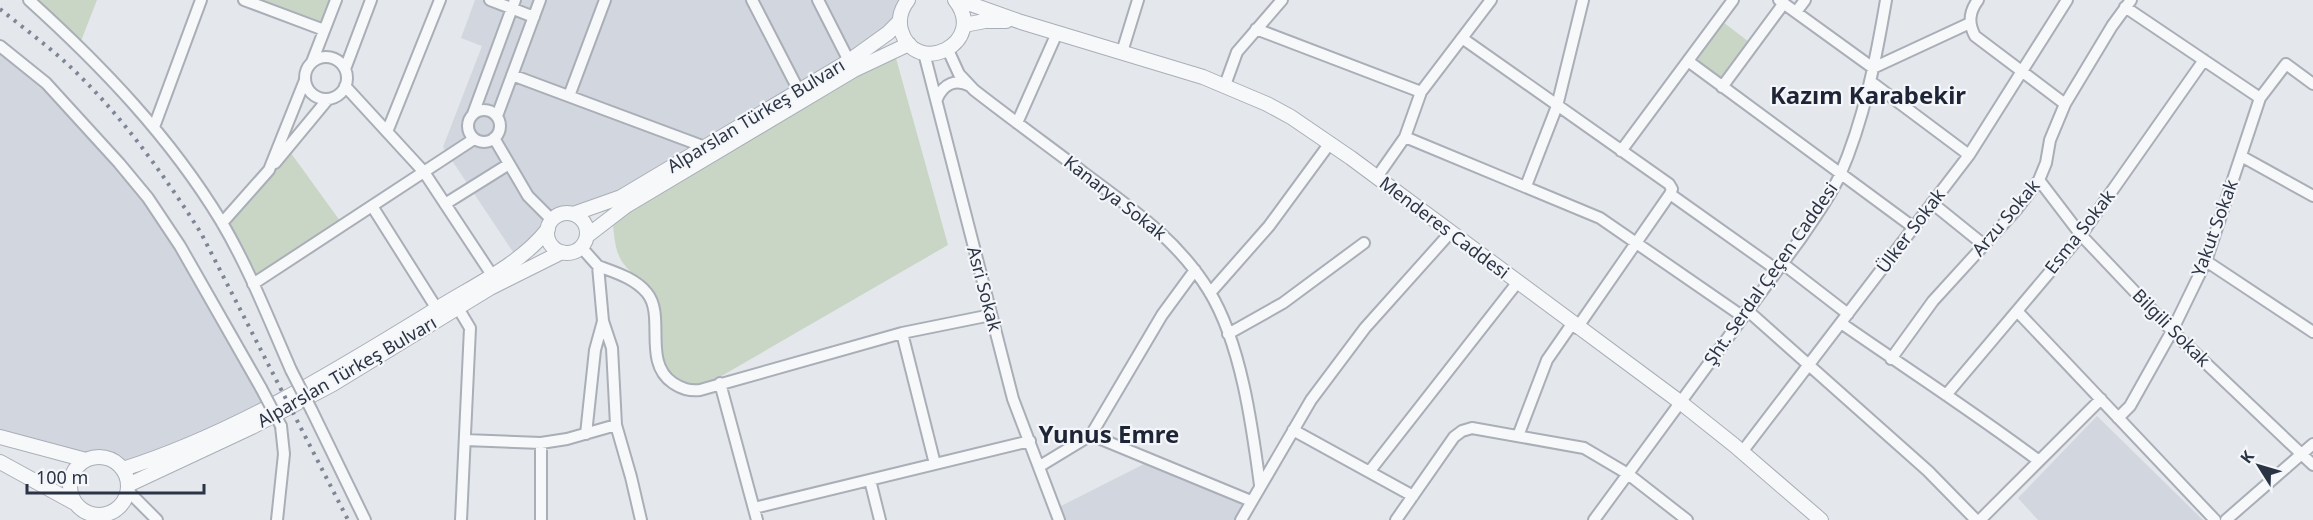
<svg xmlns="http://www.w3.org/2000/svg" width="2313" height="520" font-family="'Noto Sans',sans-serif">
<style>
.built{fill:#d2d6de}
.green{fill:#c9d6c5}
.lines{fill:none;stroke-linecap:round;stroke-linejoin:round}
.minor-casing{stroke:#a9aeb7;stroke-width:14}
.tertiary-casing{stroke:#a9aeb7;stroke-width:16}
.minor{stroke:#f7f8fa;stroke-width:10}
.tertiary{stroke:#f7f8fa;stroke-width:14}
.rail{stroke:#7d8696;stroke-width:4;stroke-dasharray:3 6;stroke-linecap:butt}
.minor-bridge-casing{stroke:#a9aeb7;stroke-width:14;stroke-linecap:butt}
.minor-bridge{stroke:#f7f8fa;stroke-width:10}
.labels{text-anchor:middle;stroke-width:4.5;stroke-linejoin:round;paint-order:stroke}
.street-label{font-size:18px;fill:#2b3445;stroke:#f4f6f9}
.district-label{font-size:24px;font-weight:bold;fill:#1d2536;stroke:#f4f6f9}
</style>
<rect width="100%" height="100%" fill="#e4e7ec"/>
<path class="built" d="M475,0H904L898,23L621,197L556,216L517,258L443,147L482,46L461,38Z
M0,46L46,83L148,198L271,405L248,418L119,465L103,457L92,458L0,437Z
M2097,416L2203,520H2038L2018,498Z
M1152,460L1251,501L1241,520H1059L1055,509Z"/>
<path class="green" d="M29,0H97L79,46Z
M244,0H336L324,30Z
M1719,19L1753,45L1722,87L1688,61Z
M894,51L948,245L718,378C711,381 704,385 696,386C655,389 659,326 656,299C649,283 633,277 623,263C614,251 614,231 612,216Z
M288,149L343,225L253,284L222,223Z"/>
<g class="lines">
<defs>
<path id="minor" d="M29,0C102,66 170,137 221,221C249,268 269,320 291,370
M244,0L324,30
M490,0L534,17
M752,0L799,91
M818,0L849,61
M1779,0L1873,68L1970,23
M1978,0C1969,12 1968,23 1975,36L2065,104
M2125,7L2260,98
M1796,12L1805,0
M1256,29L1421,92
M1462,38L1669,184L1672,189L1670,194L1777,270
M0,46L46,83L119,163L148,198L180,246L261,388
M948,50L959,74L974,90C1010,118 1047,145 1084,173C1131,208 1178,240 1209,291C1241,343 1252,425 1260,485
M1122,52L1138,0
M924,53L1013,399L1059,520
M305 78a21 21 0 1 1 42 0a21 21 0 1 1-42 0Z
M1688,61L1913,227
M312,62L336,0
M345,69L371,0
M512,75L705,147
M1870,81L1969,155
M1225,85L1237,52L1282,0
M345,86L424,172L492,275
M1722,87L1784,3
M569,96L605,0
M937,99C943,84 956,78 970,86
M468 126a16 16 0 1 1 32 0a16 16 0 1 1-32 0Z
M473,114L515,0
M497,116L540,0
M1017,123L1057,33
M154,127L201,0
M387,132L440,0
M1405,137L1600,218L1742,316
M494,138L528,196L552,220
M1621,151L1733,0
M2241,156L2313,196
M275,163L328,99
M1377,177L1405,137L1421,92L1491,0
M2039,180L2081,235L2172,331L2313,465
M1526,186L1557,106L1583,0
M1932,203L1984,245
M445,204L509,164
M372,206L437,309
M222,223L269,170L305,80
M581,247L598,266L603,321L612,348L616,425L631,477L641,520
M2206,261L2313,332
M1782,263L1848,314
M598,266C614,272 635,278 647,293C666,316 642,362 673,383C682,389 689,391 700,390L902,333L991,315
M253,284L474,139
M1210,293L1269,226L1330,143
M458,308L470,328L461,520
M1747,310L1928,471L1976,520
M2017,311L2215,520
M1841,323C1907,369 1974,412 2039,461
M1577,328L1670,194
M902,333L935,464
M1228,334L1283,303L1364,243
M1891,359L1933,301L2016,210L2039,180L2046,163L2050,140L2065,104L2112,26L2131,0
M720,383L757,520
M1946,395L2081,235L2204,60
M312,411L365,520
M2118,418L2130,406L2172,331L2206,261L2260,98L2286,64L2313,84
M1293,430L1413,496
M586,434L595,350L603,321
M1091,435L1162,315L1195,270
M1518,436L1547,360L1572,324
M465,440L541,443L567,439L616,425
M541,443V520
M1742,452L1969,155L2067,0
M1040,466L1091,435L1251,501
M1369,472L1517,283
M870,480L880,520
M128,491L157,520
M754,508L1030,441
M100,516L106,520
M277,520L284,454L281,426
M1241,520L1311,400L1365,328L1450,233
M1396,520L1454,437L1462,431L1472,428L1584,448L1628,474L1687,520
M1594,520L1801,238C1815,217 1830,197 1840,175C1864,120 1876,59 1886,0
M1980,520L2101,399
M2226,520L2313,444"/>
<path id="tertiary" d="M908,0C901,9 898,19 901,30C915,79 989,43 955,0
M959,0L1021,22L1203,77L1267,104L1291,117L1351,158L1680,402L1734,445L1821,520
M964,25L985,21H1006
M547 233a20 20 0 1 1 40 0a20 20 0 1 1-40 0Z
M573,214L621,197L849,61L888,33L900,21
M587,236L626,206L854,70L909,44
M0,437L86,460
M70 486a29 29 0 1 1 58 0a29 29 0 1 1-58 0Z
M0,462L73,502
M123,469C236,433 337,370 438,308C475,285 521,264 548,229
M128,485L252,427L333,384L490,288L562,252"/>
</defs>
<use href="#minor" class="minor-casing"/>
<use href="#tertiary" class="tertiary-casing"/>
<use href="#minor" class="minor"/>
<use href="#tertiary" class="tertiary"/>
<path class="rail" d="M0,9C21,26 44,43 64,61C118,110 162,172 201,233L348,520"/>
<defs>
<path id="minor-bridge" d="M291,370L312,411
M261,388L281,426"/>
</defs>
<use href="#minor-bridge" class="minor-bridge-casing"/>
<use href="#minor-bridge" class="minor-bridge"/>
</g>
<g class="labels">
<g class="street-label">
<text transform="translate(756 116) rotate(-31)" y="6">Alparslan Türkeş Bulvarı</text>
<text transform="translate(1115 198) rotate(38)" y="6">Kanarya Sokak</text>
<text transform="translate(2006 218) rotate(-50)" y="6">Arzu Sokak</text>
<text transform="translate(1444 228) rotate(37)" y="6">Menderes Caddesi</text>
<text transform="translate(2215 228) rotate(-70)" y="6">Yakut Sokak</text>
<text transform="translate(1911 231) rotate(-53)" y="6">Ülker Sokak</text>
<text transform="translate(2080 232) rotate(-52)" y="6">Esma Sokak</text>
<text transform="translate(1771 274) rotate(-55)" y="6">Şht. Serdal Çeçen Caddesi</text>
<text transform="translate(984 289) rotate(75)" y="6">Asri Sokak</text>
<text transform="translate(2171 328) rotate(45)" y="6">Bilgili Sokak</text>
<text transform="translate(347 372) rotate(-30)" y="6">Alparslan Türkeş Bulvarı</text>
</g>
<g class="district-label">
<text x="1868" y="104">Kazım Karabekir</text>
<text x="1109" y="443">Yunus Emre</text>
</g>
</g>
<g transform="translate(2259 466) rotate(307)" stroke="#f4f6f9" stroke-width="4.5" paint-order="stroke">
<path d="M0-4.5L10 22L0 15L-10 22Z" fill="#2b3445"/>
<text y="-9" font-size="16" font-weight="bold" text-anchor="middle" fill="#2b3445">K</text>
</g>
<path d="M27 484v9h177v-9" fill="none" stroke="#2b3445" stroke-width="3"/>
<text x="36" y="484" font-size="18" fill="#2b3445" stroke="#f4f6f9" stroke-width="4.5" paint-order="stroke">100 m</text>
</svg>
